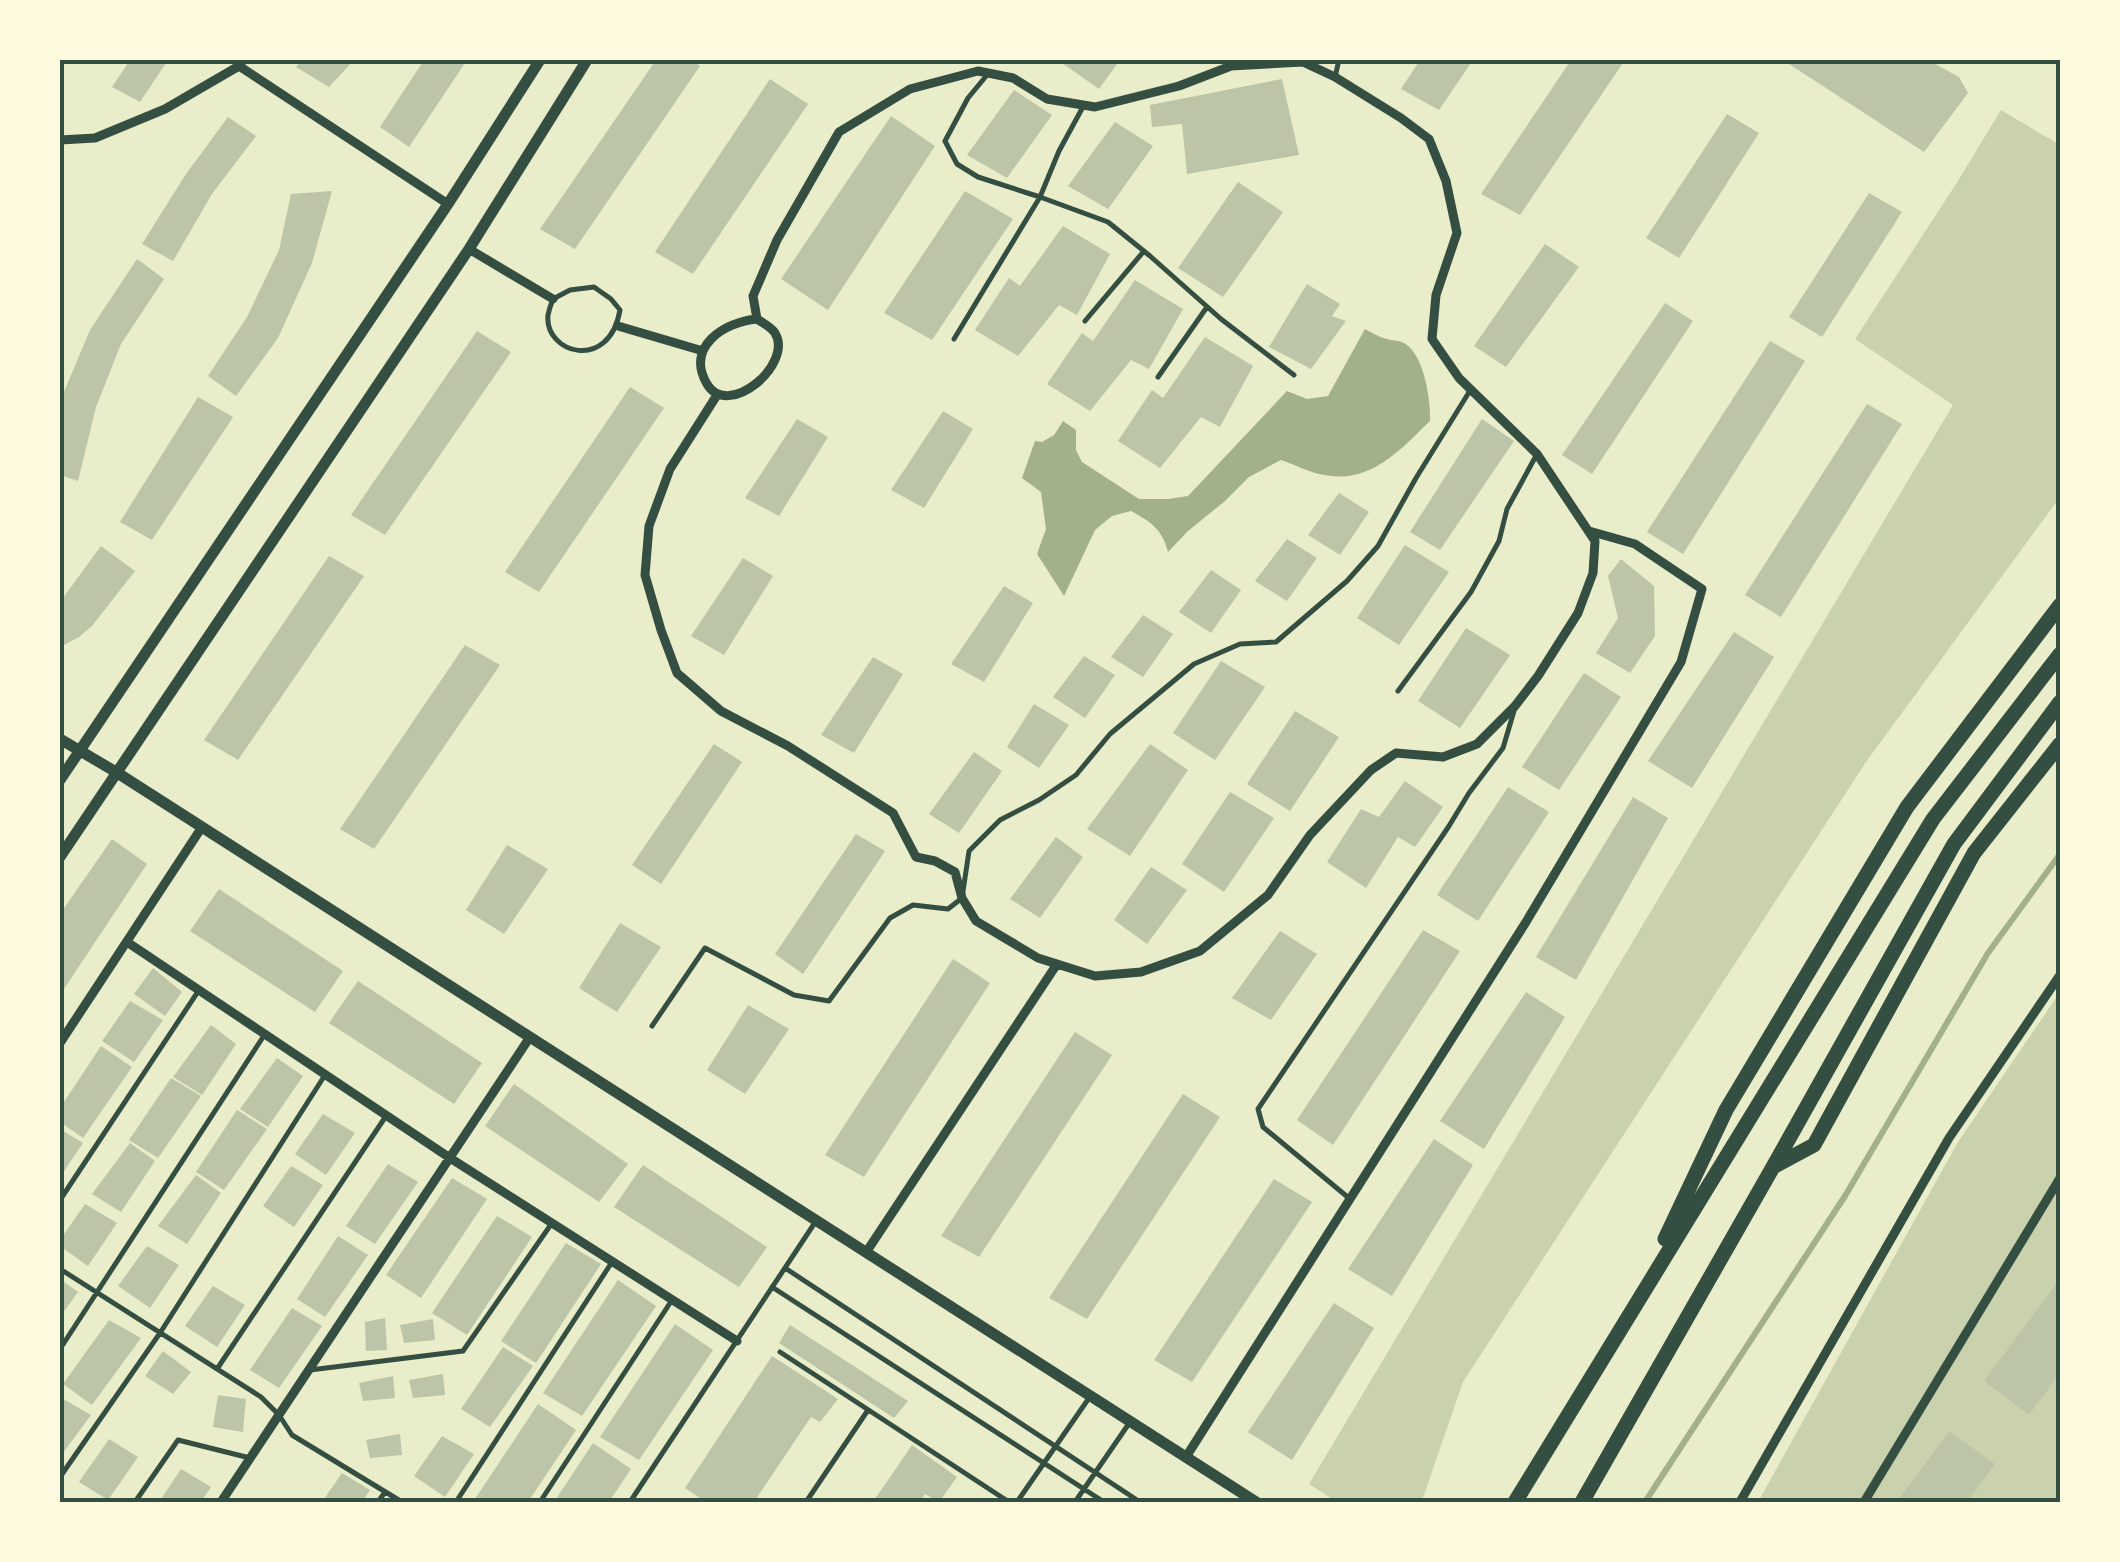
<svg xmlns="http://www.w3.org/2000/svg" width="2120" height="1562" font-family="'Noto Sans',sans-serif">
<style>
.green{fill:#cad2ad}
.water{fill:#a3b18a}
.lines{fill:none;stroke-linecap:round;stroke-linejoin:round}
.stream{stroke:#a3b18a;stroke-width:6}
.building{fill:#bcc5a7}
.service{stroke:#344e41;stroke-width:5}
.minor{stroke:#344e41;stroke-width:9}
.tertiary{stroke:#344e41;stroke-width:11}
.primary{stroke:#344e41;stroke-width:15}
.neatline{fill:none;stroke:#344e41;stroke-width:4}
</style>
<rect width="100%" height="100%" fill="#e9edc9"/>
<path class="green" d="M2001,110L2060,145V497L1866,762L1463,1382L1424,1495L1420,1502H1337L1309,1484L1953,405L1855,339L1956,184Z
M2060,992V1502H1758L1958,1142Z"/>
<path class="water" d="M1365,329C1372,333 1379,337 1387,339C1392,341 1397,340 1402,342C1424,351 1431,401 1430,421C1398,452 1369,486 1319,474C1306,471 1294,464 1281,460L1249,477L1225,501L1188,531L1168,552C1162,529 1151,522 1131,511L1112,516L1095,530L1064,596L1037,554L1046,529L1041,492L1022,478L1035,441L1042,442L1054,435L1063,421L1076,430V450L1082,462L1139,499H1168L1188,496L1287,391L1307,399L1328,396Z"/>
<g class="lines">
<path class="stream" d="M1645,1502L1845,1196L1988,953L2060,854"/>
</g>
<path class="building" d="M130,60H168L140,102L112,87Z
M302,60H354L329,87L296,67Z
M424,60H467L409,147L380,127Z
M656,60H691L700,66L575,249L540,229Z
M1065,60H1120L1099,89L1062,63Z
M1420,60H1473L1439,110L1401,89Z
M1571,60H1625L1520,215L1481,194Z
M1783,60H1928L1959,77L1968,93L1924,152Z
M770,79L808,104L693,274L655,252Z
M1282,79L1299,155L1187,174L1182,124L1152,127L1150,105Z
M1014,90L1052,115L1007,178L967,155Z
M1727,114L1759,133L1679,258L1646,238Z
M891,116L935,146L828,310L781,279Z
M228,117L256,136L212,194L173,261L142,244L186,174Z
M1115,122L1153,146L1108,209L1068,186Z
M1238,182L1283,212L1223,297L1178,268Z
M332,191L312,263L278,338L236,396L208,376L247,317L279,250L291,194Z
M965,191L1013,219L932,340L884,313Z
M1869,193L1902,212L1822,337L1789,317Z
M1063,226L1110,254L1077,315L1059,305L1018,356L975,330L1009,278L1020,286Z
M1545,244L1579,267L1506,367L1474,346Z
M137,259L164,279L121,344L96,407L78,481L60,475L61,399L90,330Z
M1135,280L1183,309L1149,369L1131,360L1090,411L1047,384L1082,333L1093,341Z
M1307,284L1340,304L1332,316L1346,321L1311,369L1269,347Z
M1665,303L1693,321L1592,474L1562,455Z
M477,331L511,352L385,535L351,515Z
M1205,337L1253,366L1220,427L1201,417L1160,468L1118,441L1152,390L1163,398Z
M1770,341L1805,361L1683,554L1647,532Z
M630,387L664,408L539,592L505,572Z
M198,397L233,417L152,540L120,522Z
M1867,404L1902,424L1781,617L1745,595Z
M943,411L973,429L924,508L891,490Z
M797,419L828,437L779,516L745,498Z
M1482,419L1514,441L1440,550L1410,532Z
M1339,493L1369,512L1340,555L1308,535Z
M1287,539L1317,558L1287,601L1255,581Z
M1405,545L1449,572L1399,645L1357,618Z
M101,546L135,571L92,626L79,637L64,645L60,644V602Z
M329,556L364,576L238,760L204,740Z
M743,558L773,576L724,655L691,636Z
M1621,559L1654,586L1655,636L1630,673L1596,653L1618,618L1608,576Z
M1211,570L1241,590L1211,633L1179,612Z
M1004,586L1033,603L984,682L951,664Z
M1143,615L1173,634L1143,677L1111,657Z
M1466,628L1510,655L1460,728L1418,701Z
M1734,632L1774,657L1692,788L1648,761Z
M465,645L500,665L374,849L340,829Z
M1084,656L1115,675L1085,718L1053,697Z
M873,657L903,674L854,753L821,735Z
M1221,661L1265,687L1215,760L1173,733Z
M1584,673L1621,697L1559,790L1522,767Z
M1034,704L1069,725L1039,768L1007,747Z
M1295,711L1339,737L1290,811L1247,784Z
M714,744L742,762L661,884L632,865Z
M1150,744L1188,770L1130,856L1087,829Z
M974,752L1002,771L959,833L929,814Z
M1405,781L1443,807L1415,847L1398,837L1366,888L1327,862L1361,809L1379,817Z
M1508,787L1549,812L1478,921L1437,895Z
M1230,792L1274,818L1224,892L1182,864Z
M1633,797L1668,818L1576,980L1536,957Z
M856,834L885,851L803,974L775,954Z
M1056,837L1083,857L1040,918L1010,899Z
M112,839L147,864L60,995V914Z
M507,845L548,869L504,934L466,910Z
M1151,867L1187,890L1147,944L1114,920Z
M219,889L343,971L315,1012L190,931Z
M620,923L661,947L617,1012L579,988Z
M1423,930L1460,951L1333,1145L1297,1120Z
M1280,931L1317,954L1271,1020L1232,998Z
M953,959L990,983L864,1177L825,1155Z
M153,968L182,992L165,1016L134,994Z
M358,981L482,1063L454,1104L329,1023Z
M1526,992L1565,1017L1484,1149L1440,1121Z
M130,1001L163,1020L134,1062L102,1041Z
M748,1005L789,1029L745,1094L707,1070Z
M211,1025L236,1044L202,1095L173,1077Z
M1075,1032L1112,1055L979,1257L941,1236Z
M101,1046L132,1067L83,1138L60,1122V1108Z
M277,1058L303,1076L268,1127L240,1109Z
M171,1078L201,1096L158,1158L129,1140Z
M514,1084L628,1164L599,1202L485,1126Z
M1183,1094L1220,1117L1087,1319L1049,1298Z
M237,1110L267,1129L224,1190L196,1172Z
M323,1114L355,1133L326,1175L295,1154Z
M60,1129L83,1143L60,1177Z
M1434,1139L1473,1165L1392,1296L1348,1269Z
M130,1143L155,1161L121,1212L92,1194Z
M388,1164L418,1182L375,1244L346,1226Z
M643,1165L767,1247L739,1287L614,1207Z
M291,1166L323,1185L294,1227L263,1206Z
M196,1175L221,1193L187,1244L158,1226Z
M452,1178L487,1199L421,1298L386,1275Z
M1274,1179L1312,1202L1192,1382L1154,1360Z
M85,1204L117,1223L88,1266L60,1246V1240Z
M497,1216L532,1237L467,1335L432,1313Z
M338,1236L368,1255L325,1317L297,1299Z
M566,1243L601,1264L536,1363L501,1341Z
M147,1246L179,1265L150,1308L118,1286Z
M60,1279L78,1292L60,1317Z
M2060,1279V1373L2029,1415L1984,1381Z
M618,1280L656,1306L582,1416L543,1393Z
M213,1286L245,1305L217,1347L185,1326Z
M1334,1303L1374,1328L1292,1460L1248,1432Z
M292,1308L322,1326L279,1388L250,1370Z
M385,1318L387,1350L366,1351L365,1322Z
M433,1319L435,1340L404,1343L400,1325Z
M109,1320L141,1338L92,1405L63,1384Z
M675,1324L713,1350L639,1460L600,1437Z
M790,1325L908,1401L894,1418L779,1343Z
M503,1347L533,1366L490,1427L461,1409Z
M163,1351L191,1372L173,1394L145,1376Z
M772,1356L838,1399L820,1422L811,1417L754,1502H706L685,1488Z
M443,1374L445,1395L413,1398L409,1380Z
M393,1376L395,1398L363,1401L359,1383Z
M218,1395L246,1399L243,1432L213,1427Z
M60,1397L91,1415L60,1457Z
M538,1404L576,1430L528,1502H473Z
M1949,1431L1995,1464L1967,1502H1897Z
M400,1434L402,1455L370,1458L366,1440Z
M442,1436L474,1454L445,1497L414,1476Z
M109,1439L138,1457L108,1500L79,1482Z
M593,1443L631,1469L609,1502H554Z
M912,1445L957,1477L939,1502L925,1494L920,1502H873Z
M181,1469L211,1487L201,1502H159Z
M342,1473L370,1490L362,1502H322Z"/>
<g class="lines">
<path class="service" d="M2056,60L2060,63
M987,75L968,98L945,141L957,164L978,177L1040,197L1108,222L1150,256L1221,319L1294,375
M1335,77L1339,60
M594,287L611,299L620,310C609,373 544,353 548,315C549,310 551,304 553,299L570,290Z
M1085,321L1144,251
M954,339L1040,197L1059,151L1084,105
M1158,377L1207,307
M1398,691L1471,592L1499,541L1507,509L1537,454
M652,1026L705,948L794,995L829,1001L890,918L913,905L948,909L962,898L969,851L1000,820L1039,800L1076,775L1110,734L1194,664L1240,644L1276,642L1347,581L1378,546L1416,478L1471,389
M1350,1199L1263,1127L1258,1109L1449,826L1469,793L1503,748L1514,711
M60,1200L199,990
M785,1268L1140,1502
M60,1269L261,1397L279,1415L292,1435L402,1502
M772,1287L1104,1502
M60,1349L265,1034
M780,1352L1009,1502
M217,1369L386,1116
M310,1370L463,1351L552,1223
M60,1477L160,1333L325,1075
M135,1502L178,1440L250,1458
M378,1502L385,1492
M456,1502L612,1262
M540,1502L672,1300
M630,1502L816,1221
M806,1502L868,1410
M1017,1502L1089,1398
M1075,1502L1130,1422"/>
<path class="minor" d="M239,66L448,204
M60,140L95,138L165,109L239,66L243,60
M469,249L553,299
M618,326L703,351
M717,395L670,469L649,526L645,575L661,630L677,673L721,711L788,746L893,813L916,857L935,861L955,872L962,898L976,921L1038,958L1095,976L1141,972L1200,951L1268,895L1310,835L1371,770L1396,753L1443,757L1477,744L1515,706L1538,676L1578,613L1593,573L1595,541L1537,454L1459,378L1432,339L1436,295L1457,233L1446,181L1429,139L1401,118L1335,77L1303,62L1231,66L1179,86L1095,107L1047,99L1013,78L978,71L910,89L839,132L777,240L753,296L757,319C763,323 771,327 775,333C794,364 728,420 707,384C685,347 724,322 757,319
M127,942L450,1158L737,1341
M60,1043L202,827
M867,1251L1057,964
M1186,1457L1526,922L1681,662L1702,589L1635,544L1589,531
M221,1502L530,1037
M1740,1502L1949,1138L2060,975
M1864,1502L2060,1178"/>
<path class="tertiary" d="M60,739L116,772L1256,1502
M60,780L448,204L540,60
M60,857L469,249L587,60"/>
<path class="primary" d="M1773,1167L1814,1145L1974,853L2060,744
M1665,1239L1726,1110L1907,807L2060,605
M1515,1502L1933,819L2060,654
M1582,1502L1773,1167L1954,844L2060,702"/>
</g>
<rect width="2120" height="1562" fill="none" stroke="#fefae0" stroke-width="125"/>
<rect x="62" y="62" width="1996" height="1438" class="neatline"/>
</svg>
